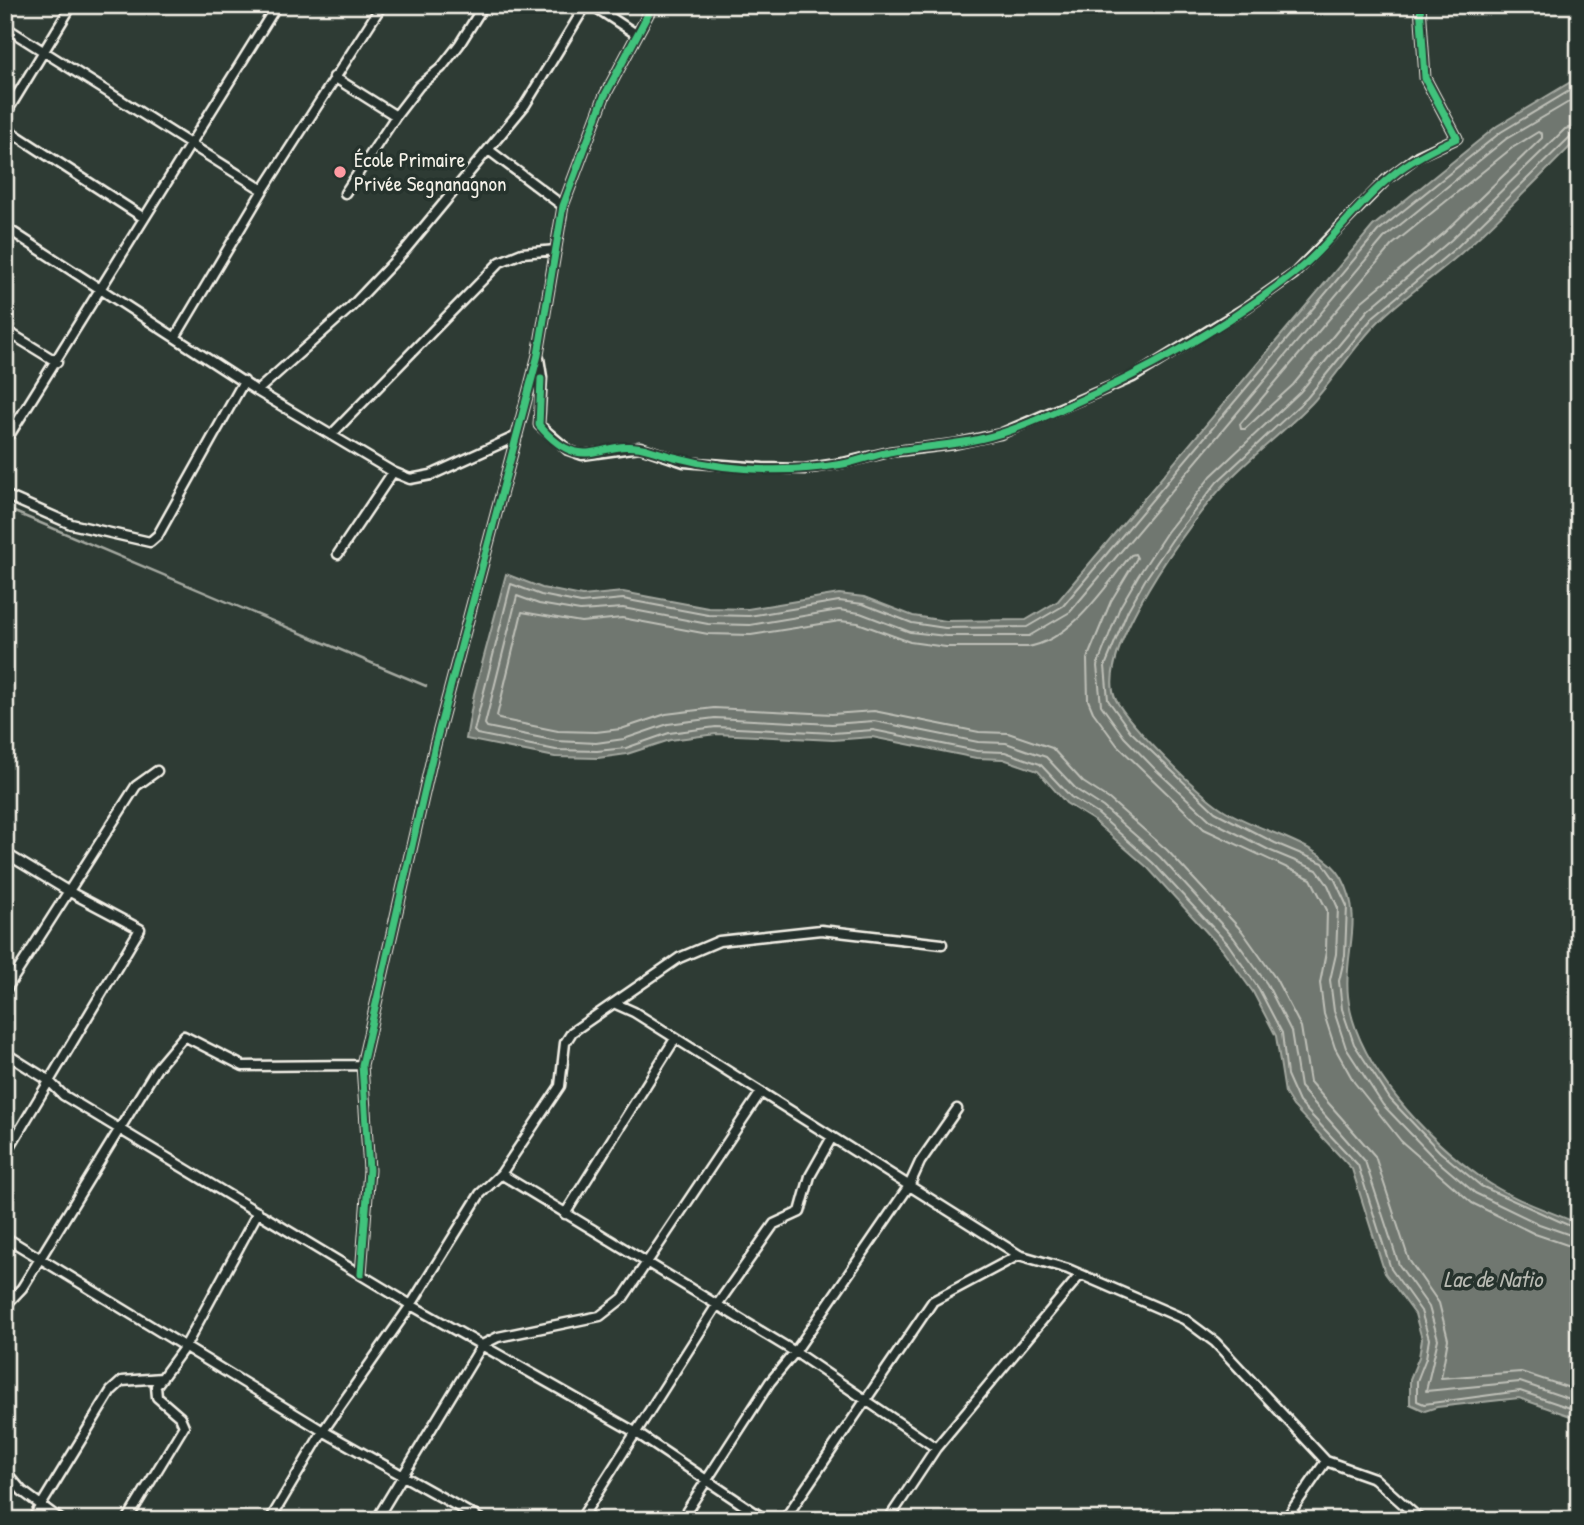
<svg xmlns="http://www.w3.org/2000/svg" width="1584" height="1525" font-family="'Patrick Hand',sans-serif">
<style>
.water{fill:#6f7770;stroke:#a4a8a0;stroke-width:2}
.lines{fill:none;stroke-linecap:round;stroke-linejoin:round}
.shore{stroke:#bfc0b8;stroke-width:2}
.stream{stroke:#a4a8a0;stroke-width:2.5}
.minor-casing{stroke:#f4f1e8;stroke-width:13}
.minor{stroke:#26332d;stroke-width:8}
.cycleway-casing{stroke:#26332d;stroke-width:11}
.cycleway{stroke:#40c37c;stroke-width:7}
.poi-dot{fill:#ff9aa2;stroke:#26332d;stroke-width:2.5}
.labels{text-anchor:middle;stroke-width:7;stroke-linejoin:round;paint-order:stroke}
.poi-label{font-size:21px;fill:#f4f1e8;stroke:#26332d;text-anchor:start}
.water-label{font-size:23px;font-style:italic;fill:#b8bab2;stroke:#26332d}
</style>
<rect width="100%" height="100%" fill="#2e3b34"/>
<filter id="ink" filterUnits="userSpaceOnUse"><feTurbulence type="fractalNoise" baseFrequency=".0143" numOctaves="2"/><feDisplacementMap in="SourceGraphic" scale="14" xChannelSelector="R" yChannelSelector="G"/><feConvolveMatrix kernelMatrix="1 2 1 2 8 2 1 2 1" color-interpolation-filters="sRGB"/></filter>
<g filter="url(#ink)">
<path class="water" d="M1579,77V138C1539,177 1501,218 1460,254C1434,277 1403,297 1379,321C1354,346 1336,377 1312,403C1284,432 1251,456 1224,485C1191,520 1092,654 1116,700C1129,725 1197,792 1221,808C1257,832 1322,842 1342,878C1365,920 1343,953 1348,996C1355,1065 1428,1140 1483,1179C1511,1199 1547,1210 1579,1224V1419L1519,1398L1437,1407L1425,1411L1410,1404V1379L1419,1357L1422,1339L1415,1314L1385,1273L1352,1169L1293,1106L1285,1093L1276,1036L1253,992L1222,949L1148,868L1093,820L1066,803L1038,771L1003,759L976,758L872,737L833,740L716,734L670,740L627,754L598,758L555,757L466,739L474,694L506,574L542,588L582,596L623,592L708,608L748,609L839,594L864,597L913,616L946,621L1026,620L1058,601L1373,226L1497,126Z"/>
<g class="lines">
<path class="shore" d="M1579,85L1501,132L1378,231L1063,606L1027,627L945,628L912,623L863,604L839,601L749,616L708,615L623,599L581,603L541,595L511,584L474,731L477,734L556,750L597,751L626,748L669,733L716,727L833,733L873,730L977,751L1005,752L1040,764L1071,797L1098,814L1153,863L1228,944L1259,989L1282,1033L1287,1075L1299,1102L1358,1165L1391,1269L1421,1311L1429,1339L1426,1358L1417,1381V1401L1424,1404L1520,1391L1579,1411
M1579,96L1506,139L1384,238L1070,612L1029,636H946L910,632L860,613L839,610L750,625L708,624L623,608L580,611L539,604L517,596L485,724L487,727L557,741L596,743L624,739L668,724L715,718L832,724L874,721L978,742L1006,743L1046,757L1077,790L1103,807L1160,857L1234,938L1267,984L1291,1031L1300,1087L1365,1161L1399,1265L1429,1307L1438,1339L1426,1391L1520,1382L1579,1402
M1579,125L1565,129L1451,240L1368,310L1300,392L1211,476L1167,532L1138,576L1120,607L1097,666L1101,705L1124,737L1155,769L1210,820L1271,851L1317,870L1328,885L1338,908L1336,954L1330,980L1334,1011L1346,1048L1383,1105L1434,1158L1475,1193L1539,1224L1579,1238
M1538,132L1542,134V138L1444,233L1361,302L1293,385L1245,429H1241L1240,424L1392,245L1512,148Z
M1579,134L1571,136L1457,247L1374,316L1307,398L1217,482L1174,537L1145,580L1128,610L1105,666L1108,700L1130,731L1215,812L1275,843L1323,863L1335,880L1347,906L1345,955L1339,981L1342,1009L1354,1044L1390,1099L1440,1152L1481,1186L1579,1230
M1579,1249L1535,1234L1472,1203L1401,1141L1354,1082L1335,1048L1324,1014L1320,983L1326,952L1327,910L1311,879L1204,829L1117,745L1093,712L1088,700L1087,659L1111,601L1137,558L1135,554L1131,555C1104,588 1073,639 1028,647H946L910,642L858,623L840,621L751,635L708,634L622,618L581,622L522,612L497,716L499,719L558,731L596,732L621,729L666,714L714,708L832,714L874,711L979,732L1008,733L1052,748L1083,782L1109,799L1167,850L1242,931L1276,979L1301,1027L1310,1082L1375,1156L1409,1260L1439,1303L1448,1339L1441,1378L1521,1372L1579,1391"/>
<path class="stream" d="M5,508L426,686"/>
<defs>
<path id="minor" d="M592,5L636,34
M5,27L263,190
M334,77L396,116
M5,115L72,5
M5,128L144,218
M490,151L563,206
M345,193L396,116L419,86L441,68L459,45L484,5
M5,227L257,391L393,472L410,479L431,475L517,436
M5,330L57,362
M176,336L263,190L382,5
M539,358L542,377L539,425L568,450L582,455L640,447L684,462L763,468L804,469L843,463L889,452L954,444L1000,434L1133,377L1247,307L1294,274L1387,179L1418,156L1457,138L1425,78L1420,5
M257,391L351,307L405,250L525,105L586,5
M5,430L10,434L277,5
M331,435L500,262L522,253L556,250
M5,495L71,524L150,542L158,535L244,381
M338,554L393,472
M5,853L68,891L140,929L5,1155
M5,991L136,786L157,771
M616,1004L634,1012L1019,1255L1068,1269L1184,1319L1215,1342L1326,1461L1374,1478L1421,1520
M5,1053L48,1080L63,1095L411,1305L635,1432L766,1520
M501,1174L795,1352L936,1448
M565,1214L675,1039
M5,1237L323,1431L482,1520
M361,1274L369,1170L362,1065L435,745L538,355L563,206L604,97L653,5
M5,1306L22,1288L157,1068L184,1036L243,1066L362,1065
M5,1471L22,1491L61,1520
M32,1520L111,1391L122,1381L162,1378
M127,1520L184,1426L180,1417L157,1397L156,1386L186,1345L258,1212
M270,1520L323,1431L411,1305L480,1194L501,1174L560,1086L565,1043L572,1032L679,958L719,941L821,930L942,944
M376,1520L482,1345L498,1337L600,1316L623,1298L761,1092
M580,1520L717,1305L774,1224L800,1212L810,1176L832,1137
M681,1520L770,1382L795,1352L909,1186L920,1162L957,1109
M784,1520L933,1301L1019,1255
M888,1520L936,1448L1080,1275
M1285,1520L1326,1461"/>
</defs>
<use href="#minor" class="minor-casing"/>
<use href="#minor" class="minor"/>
<defs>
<path id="cycleway" d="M541,379L539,425C585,480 603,434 650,450C710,470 779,475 843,464C859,461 874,455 889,452C926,446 963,445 999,434C1023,427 1046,416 1068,406C1147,371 1223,328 1292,275C1328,247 1354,207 1389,178C1410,160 1433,149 1457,138L1425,78L1420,5
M361,1274L369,1170L362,1065L435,745L538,355L563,206L604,97L653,5"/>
</defs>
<use href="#cycleway" class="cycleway-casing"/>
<use href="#cycleway" class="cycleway"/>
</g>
</g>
<circle class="poi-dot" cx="340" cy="172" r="7"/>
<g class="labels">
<g class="poi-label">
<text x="354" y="167">École Primaire<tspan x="354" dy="24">Privée Segnanagnon</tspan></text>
</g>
<g class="water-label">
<text x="1493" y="1287">Lac de Natio</text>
</g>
</g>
<rect width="1584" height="1525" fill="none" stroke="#26332d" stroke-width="28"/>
<rect x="14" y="14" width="1556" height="1497" fill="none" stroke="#f4f1e8" stroke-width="2.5" filter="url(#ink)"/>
</svg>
